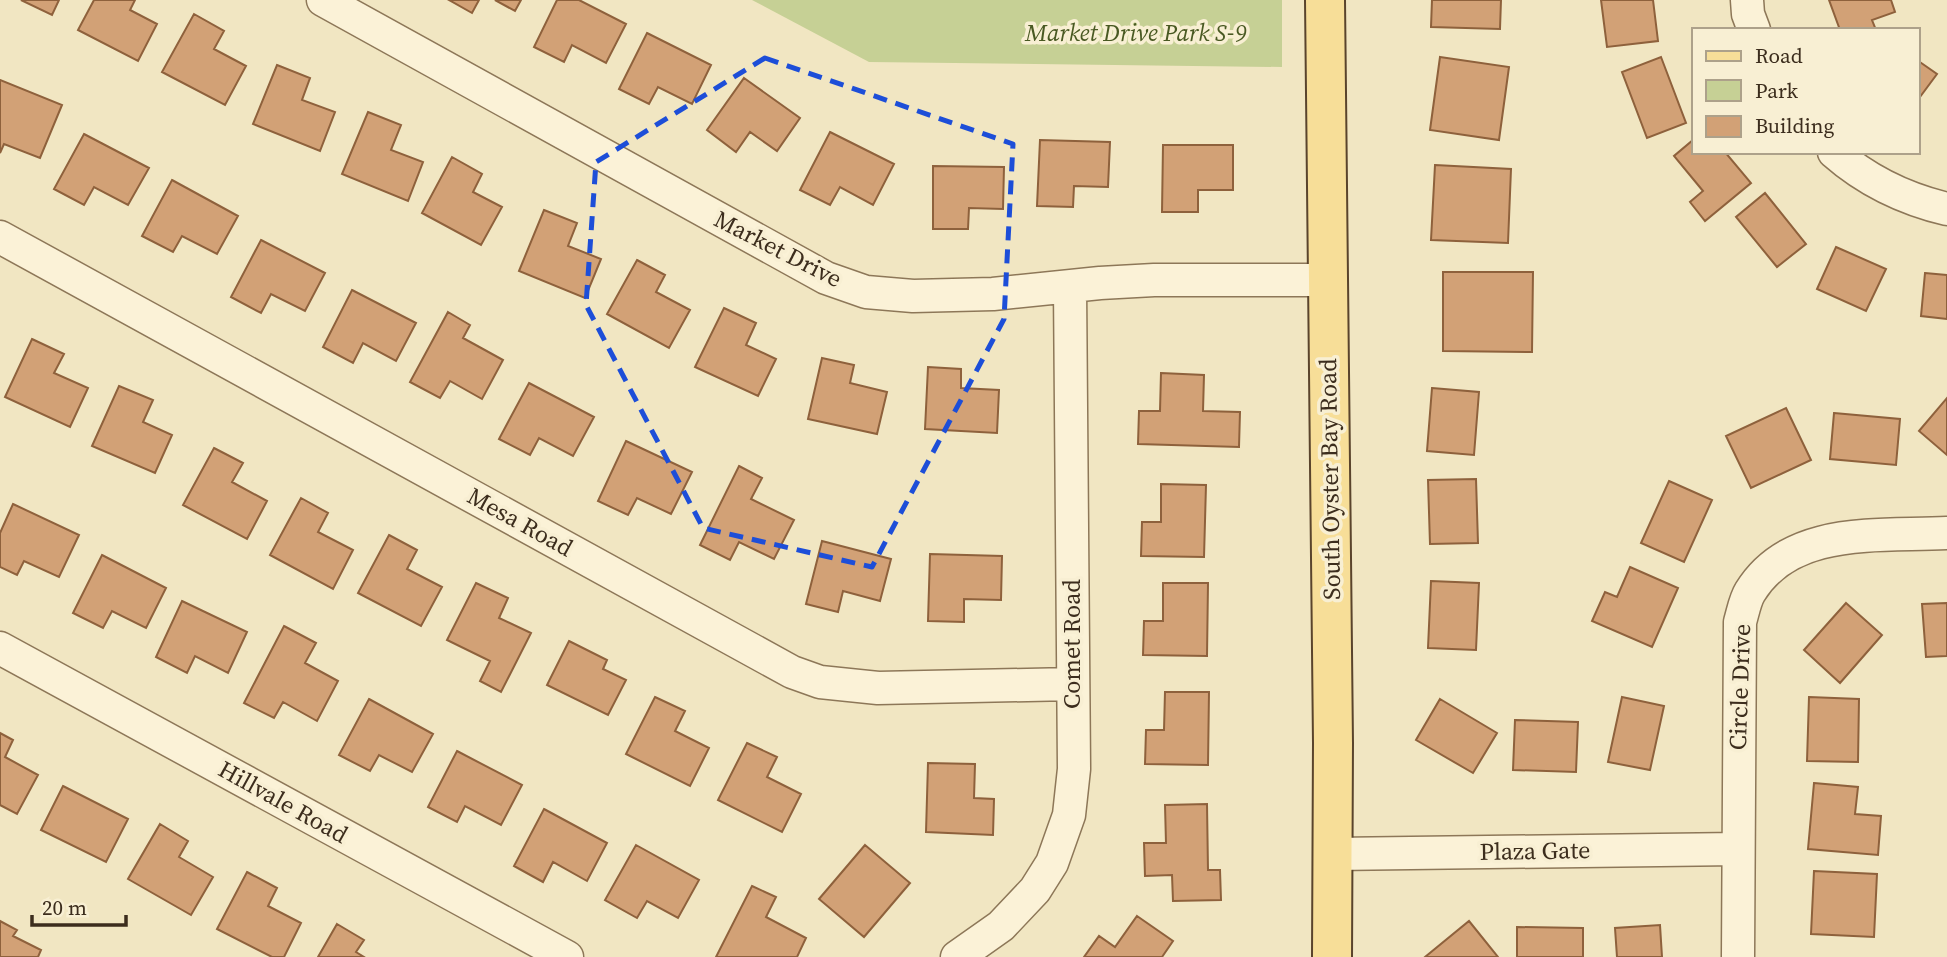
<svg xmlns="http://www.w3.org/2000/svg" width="1947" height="957" font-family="'Source Serif 4',serif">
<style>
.green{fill:#c6d095}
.building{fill:#d2a176;stroke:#8e613c;stroke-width:2}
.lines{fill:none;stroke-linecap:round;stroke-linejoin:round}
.minor-casing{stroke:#8d7758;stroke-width:35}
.major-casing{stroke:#5a442c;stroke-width:42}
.minor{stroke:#fbf2d7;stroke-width:32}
.major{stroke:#f7de98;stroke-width:38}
.marked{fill:none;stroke:#1d4ed8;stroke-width:5;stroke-dasharray:14 9;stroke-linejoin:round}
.labels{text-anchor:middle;stroke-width:7;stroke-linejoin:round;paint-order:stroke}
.park-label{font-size:24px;font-style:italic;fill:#495922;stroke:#f8efd3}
.street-label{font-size:24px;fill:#3c2d1d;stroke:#f8efd3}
</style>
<rect width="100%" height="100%" fill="#f1e6c2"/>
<path class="green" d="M752,0H1282V67L869,62Z"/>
<path class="building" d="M21,0H59L52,15Z
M94,0H135L130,10L157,24L138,61L78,30Z
M449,0H479L472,13Z
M495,0H521L515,11Z
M557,0H579L626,24L606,63L572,45L564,62L534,47Z
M1432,0H1501L1500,29L1431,27Z
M1601,0H1653L1658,41L1607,47Z
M1829,0H1891L1895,12L1872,20L1876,30H1840Z
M194,14L224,31L214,49L246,66L225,105L162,72Z
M647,33L711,65L692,104L658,87L649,104L619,89Z
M1440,57L1509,67L1499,140L1430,130Z
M1661,57L1686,123L1647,138L1622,72Z
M1917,60L1937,74L1917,101Z
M277,65L310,78L302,100L335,112L320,151L253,124Z
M744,78L800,118L777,151L750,132L736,152L707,130Z
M0,80L62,105L40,158L4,144L0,153Z
M368,112L401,125L391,150L423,162L408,201L342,174Z
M830,132L894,164L873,205L840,187L830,205L800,190Z
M84,134L149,168L128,205L94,187L84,205L54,189Z
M1040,140L1110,142L1108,187L1074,186L1073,207L1037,206Z
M1693,140V152H1725L1751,183L1705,221L1690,202L1703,191L1674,156Z
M1163,145H1233V190H1198V212H1162Z
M452,157L482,174L473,192L502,207L481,245L422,213Z
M1435,165L1511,169L1508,243L1431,240Z
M933,166L1004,167L1003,209L969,208L968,229H933Z
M172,180L238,216L217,254L182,236L173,252L142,236Z
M1765,193L1806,244L1777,267L1736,217Z
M544,210L577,223L568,246L601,259L585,298L519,271Z
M261,240L325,273L305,311L271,294L261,313L231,297Z
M1836,247L1886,269L1866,311L1817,289Z
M637,260L665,275L656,292L690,310L669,348L607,314Z
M1443,272H1533L1532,352L1443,351Z
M1925,273L1947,275V319L1921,316Z
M352,290L416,323L396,361L363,343L353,363L323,347Z
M724,308L756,323L746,345L776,359L758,396L695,367Z
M448,312L470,325L463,338L503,360L482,399L450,381L440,398L410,382Z
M32,339L64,354L54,373L88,388L70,427L5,397Z
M822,358L854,365L850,383L887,392L877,434L808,419Z
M928,367L961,369V388L999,390L997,433L925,429Z
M1161,373L1204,375L1203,411L1240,412L1239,447L1138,444L1139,411H1160Z
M529,383L594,417L573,456L539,438L530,455L499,439Z
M119,386L153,400L143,422L172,435L155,473L92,446Z
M1432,388L1479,392L1474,455L1427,451Z
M1947,398V455L1919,431Z
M1786,408L1811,460L1751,488L1726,436Z
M1834,413L1900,419L1896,465L1830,459Z
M626,441L692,472L671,514L637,498L628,515L598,501Z
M214,448L243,463L232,482L267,501L247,539L183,505Z
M739,466L762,478L751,499L794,520L774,559L739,542L730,560L700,545Z
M1476,479L1478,543L1430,544L1428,480Z
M1669,481L1712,500L1684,562L1641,543Z
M1161,484L1206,485L1204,557L1141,556L1142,522H1161Z
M301,498L328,513L318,532L353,550L333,589L270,555Z
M13,504L79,535L59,577L24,561L17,575L0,567V533Z
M389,535L417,550L407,569L442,587L421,626L358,593Z
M822,541L891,559L880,601L843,591L838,612L806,604Z
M930,554L1002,556L1001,600L964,599V622L928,621Z
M102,555L166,588L146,628L112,611L103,628L73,613Z
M1630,567L1678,588L1652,647L1592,621L1605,592L1617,597Z
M1431,581L1479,583L1476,650L1428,648Z
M476,583L508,598L499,618L531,633L501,692L480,681L490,661L447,640Z
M1163,583H1208L1207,656L1143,655L1144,621H1163Z
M182,601L247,632L228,673L195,656L187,673L156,657Z
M1846,603L1882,635L1840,683L1804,650Z
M1947,603V656L1926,657L1922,604Z
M284,626L316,643L305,663L338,681L317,721L283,702L274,718L244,703Z
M569,641L607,660L603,669L626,680L608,715L547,685Z
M1165,692H1209L1208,765L1145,764L1146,730H1164Z
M655,697L685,711L675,731L709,748L690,786L626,754Z
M1622,697L1664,706L1650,770L1608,762Z
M1809,697L1859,699L1858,762L1807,761Z
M369,699L433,734L412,772L379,755L370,771L339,755Z
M1440,699L1497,733L1473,773L1416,740Z
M1515,720L1578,722L1576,772L1513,770Z
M0,733L13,740L5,757L38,775L17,814L0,805Z
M747,743L777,757L767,777L801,794L782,832L718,800Z
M457,751L522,785L501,825L465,806L457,822L428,807Z
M928,763L975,764L974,798L994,799L993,835L926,832Z
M1814,783L1858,787L1855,814L1881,816L1878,855L1808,849Z
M63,786L128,819L106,862L41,830Z
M1207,804L1208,870H1220L1221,900L1173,901L1172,875L1145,876L1144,843H1166L1165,805Z
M544,809L607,843L587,881L553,862L543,882L514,866Z
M160,824L188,841L179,857L213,877L191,915L128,879Z
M636,845L699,880L678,918L647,901L637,918L605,900Z
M865,845L910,883L864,937L819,899Z
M1814,871L1877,874L1874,937L1811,934Z
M247,872L277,888L268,906L301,923L284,957H272L217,929Z
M752,886L776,897L766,917L806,938L797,957H716Z
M1137,916L1173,941L1162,957H1084L1099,936L1115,947Z
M0,921L17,930L13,936L41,950L38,957H0Z
M1469,921L1498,957H1425Z
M337,924L364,940L356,952L364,957H318Z
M1660,925L1662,957H1617L1615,928Z
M1517,927L1583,928V957H1517Z"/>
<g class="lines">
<defs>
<path id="minor" d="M323,0L826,278L866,292L913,296L993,294L1100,283L1154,280H1328
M1747,0L1748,14L1754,30
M1834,152C1867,181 1905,199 1947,209
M0,237L792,672L820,682L878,688L1072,684
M0,648L567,957
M1334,854L1737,849
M957,957L1001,926L1035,890L1052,863L1069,815L1074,769L1070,287
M1738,957L1740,622C1743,612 1745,600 1750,592C1791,525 1880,537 1947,533"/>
<path id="major" d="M1325,0L1333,743L1332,957"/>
</defs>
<use href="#minor" class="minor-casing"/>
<use href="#major" class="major-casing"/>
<use href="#minor" class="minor"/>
<use href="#major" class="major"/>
</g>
<path class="marked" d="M765,58L1013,144L1004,319L872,567L703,528L586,305L596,162Z"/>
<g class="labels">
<g class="park-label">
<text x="1136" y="41">Market Drive Park S-9</text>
</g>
<g class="street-label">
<text transform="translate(778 249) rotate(27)" y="8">Market Drive</text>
<text transform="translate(1330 479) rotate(-91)" y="8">South Oyster Bay Road</text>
<text transform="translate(520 522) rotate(29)" y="8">Mesa Road</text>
<text transform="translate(1072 644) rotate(-90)" y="8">Comet Road</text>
<text transform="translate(1740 687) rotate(-88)" y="8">Circle Drive</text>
<text transform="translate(283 802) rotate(29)" y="8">Hillvale Road</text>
<text transform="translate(1535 851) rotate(-1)" y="8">Plaza Gate</text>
</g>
</g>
<rect x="1692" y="28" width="228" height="126" fill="#f8efd3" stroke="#ada18a" stroke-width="2"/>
<rect x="1706" y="51" width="35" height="10" fill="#f7de98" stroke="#ada18a" stroke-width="2"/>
<text x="1755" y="63" font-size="21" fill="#3c2d1d">Road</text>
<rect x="1706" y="80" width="35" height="21" fill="#c6d095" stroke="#ada18a" stroke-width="2"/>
<text x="1755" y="98" font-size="21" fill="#3c2d1d">Park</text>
<rect x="1706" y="116" width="35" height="21" fill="#d2a176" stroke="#ada18a" stroke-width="2"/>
<text x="1755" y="133" font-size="21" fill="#3c2d1d">Building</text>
<path d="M32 915v10h94v-10" fill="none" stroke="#3c2d1d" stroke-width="3.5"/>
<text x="42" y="915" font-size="21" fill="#3c2d1d" stroke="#f8efd3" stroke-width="5" paint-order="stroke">20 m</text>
</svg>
